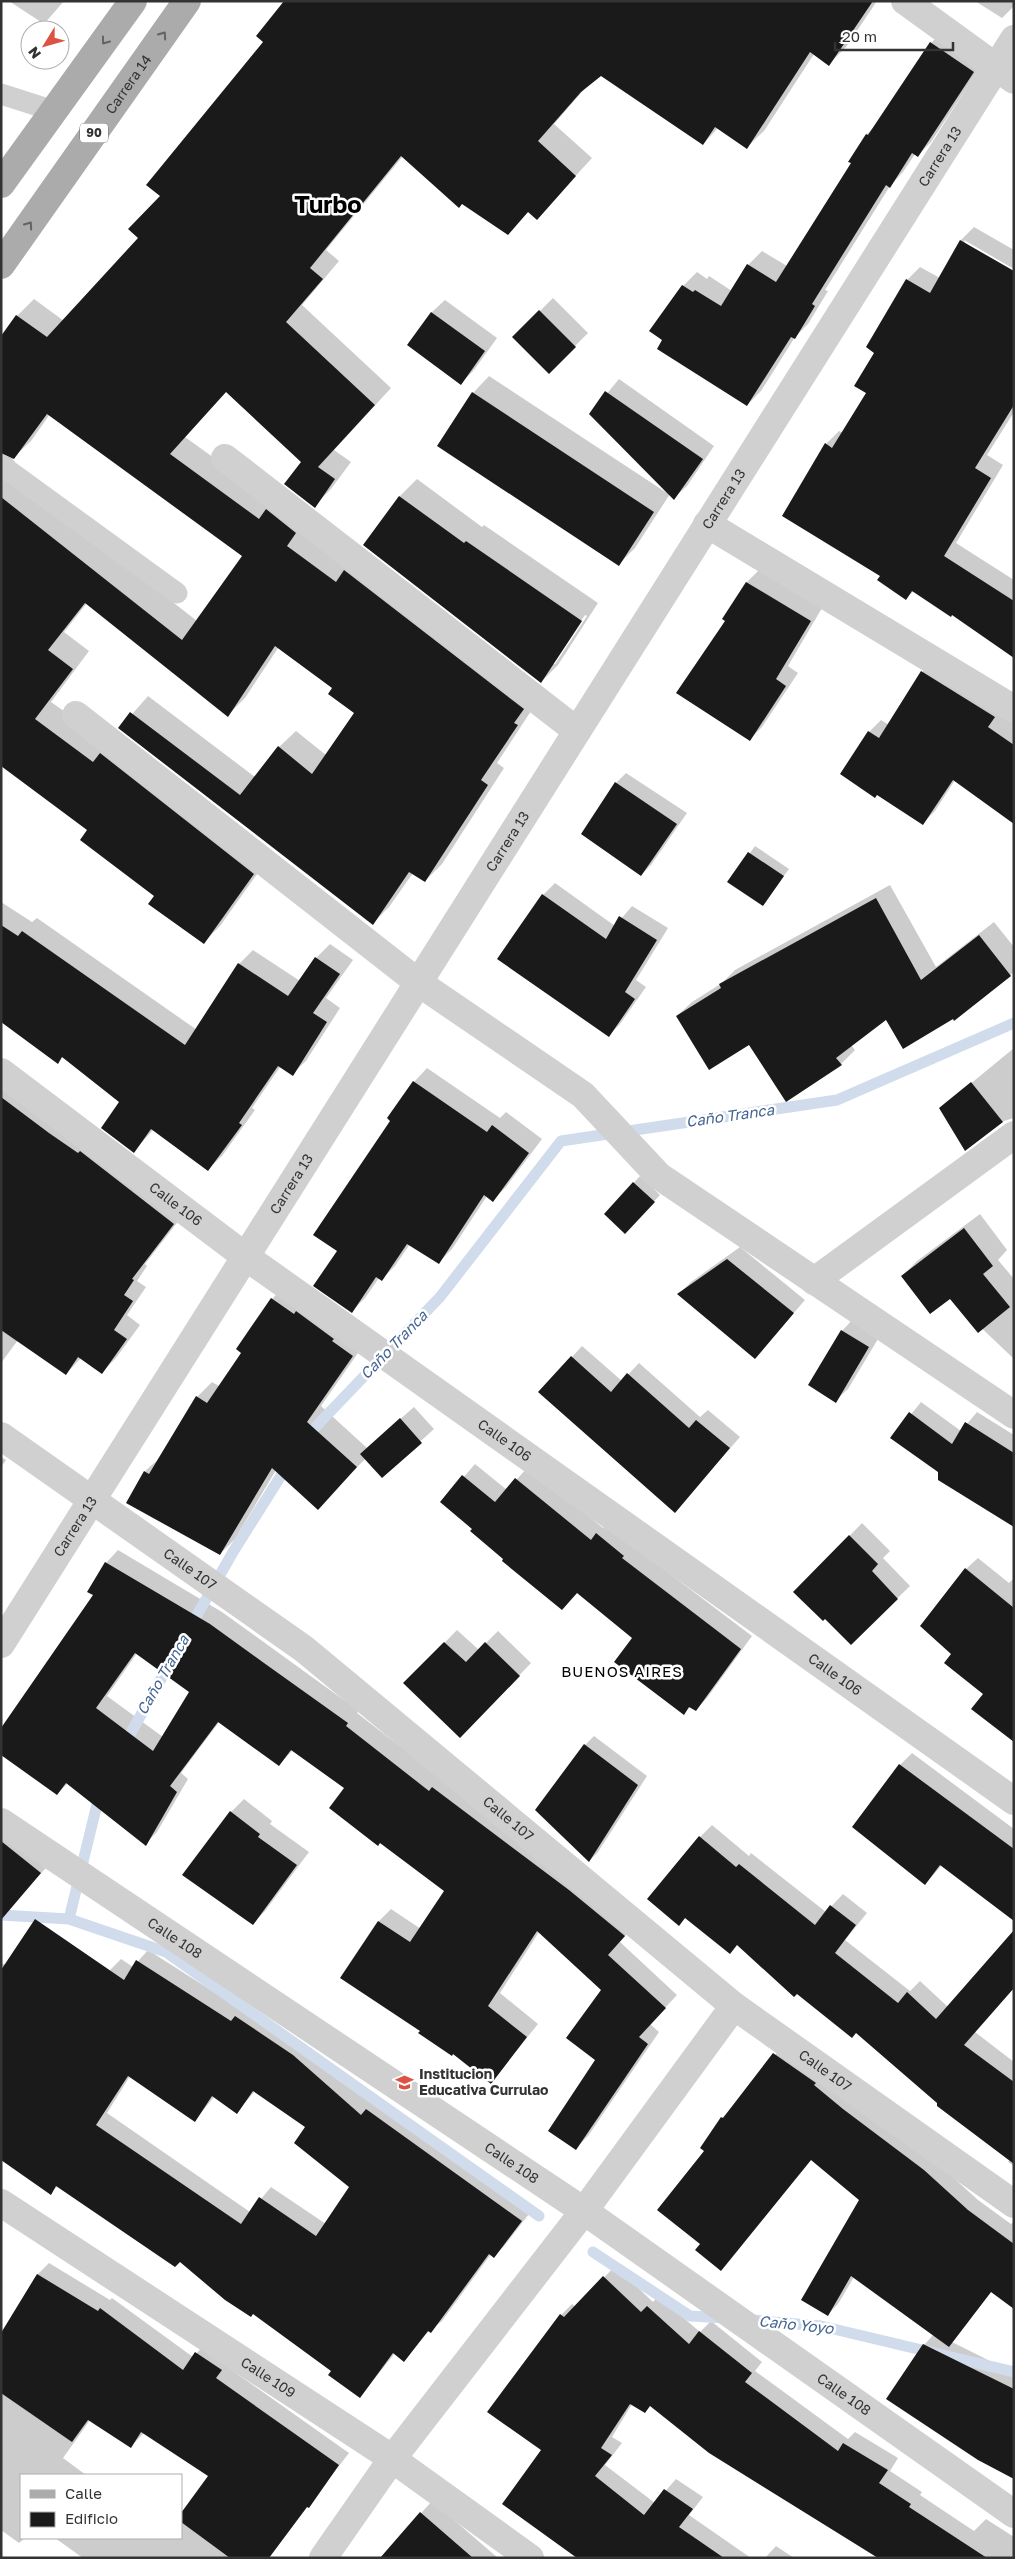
<svg xmlns="http://www.w3.org/2000/svg" width="1015" height="2559" font-family="'Golos Text',sans-serif">
<style>
.shadow{fill:#0003;fill-rule:evenodd}
.lines{fill:none;stroke-linecap:round;stroke-linejoin:round}
.stream{stroke:#d0dcec;stroke-width:11}
.building{fill:#1a1a1a;fill-rule:evenodd}
.service{stroke:#d0d0d0;stroke-width:21}
.minor{stroke:#d0d0d0;stroke-width:28}
.primary{stroke:#ababab;stroke-width:28}
.oneway{stroke:#636363}
.labels{text-anchor:middle;stroke-width:5;stroke-linejoin:round;paint-order:stroke}
.shield{fill:#fff;stroke:#707070;stroke-width:1}
.shield-label{font-size:12px;font-weight:bold;fill:#333}
.street-label{font-size:14px;fill:#333;stroke:#fff}
.poi-label{font-size:14px;font-weight:bold;fill:#333;stroke:#fff;text-anchor:start}
.water-label{font-size:15px;font-style:italic;fill:#446591;stroke:#fff}
.neighbourhood-label{font-size:15px;letter-spacing:1px;fill:#000;stroke:#fff}
.town-label{font-size:24px;font-weight:bold;fill:#000;stroke:#fff}
</style>
<rect width="100%" height="100%" fill="#fff"/>
<path class="shadow" d="M9,1H64L44,24Z
M286,1H877L846,47L829,64L814,54L764,131L747,147L718,128L703,144L601,75L588,85L554,124L592,158L537,218L529,211L507,233L403,156L326,250L339,261L302,305L391,388L334,450L351,462L331,489L314,506L302,461L227,391L185,437L275,502L533,708L497,763L504,768L442,864L425,881L413,873L389,907L373,923L120,728L148,696L255,777L279,747L296,731L326,755L356,712L333,688L278,648L245,698L228,715L87,603L64,632L89,651L51,702L270,856L220,926L204,942L88,830L1,692V365L17,316L34,299L64,321L140,238L162,196L265,41ZM50,414L244,556L197,621L18,481L11,468L15,462L12,459L31,441Z
M975,1H1014V6L1002,18Z
M945,29L987,57L931,142L918,155L915,154L903,172L890,186L825,290L828,291L808,324L795,337L761,391L747,405L683,286L697,272L707,279L709,276L732,291L748,265L762,251L787,266L852,163L850,161L867,134L876,125L931,43Z
M974,227L1014,250V269L964,240L1014,371V412L987,455L1003,465L956,543L1014,580V657L953,614L914,591L906,598L881,576L826,444L839,431L843,433L868,393L876,352L867,347L907,280L920,267L940,278L961,240Z
M553,298L588,333L549,372L514,337Z
M445,300L497,338L474,370L461,383L409,345L432,312Z
M489,376L667,493L590,414L619,379L714,446L687,486L674,498L670,494L635,548L619,564L473,393Z
M417,479L482,527L484,525L598,603L558,665L541,682L365,545L400,496ZM585,615L587,616L555,664H552Z
M759,570L822,608L788,666L798,673L762,727L749,740L726,620L724,619L747,582Z
M934,660L1014,724V822L955,780L935,811L923,823L869,732L881,720L889,725L922,672Z
M626,773L687,813L651,865L641,875L616,783Z
M755,846L789,869L762,905L729,882Z
M555,883L615,926L632,906L668,928L636,980L646,987L620,1024L609,1035L499,959L543,895Z
M890,885L936,967L994,922L1014,947V972L954,1019L886,1018L851,1045L855,1050L841,1064L749,1043L677,1016L692,1002L722,983L735,970Z
M1,902L32,922L37,918L197,1030L239,964L253,950L300,981L316,958L330,944L353,960L326,998L340,1008L306,1061L292,1074L280,1067L252,1108L255,1110L222,1156L208,1169L154,1129L134,1151L120,1102L63,1056L58,1062L1,1020Z
M1014,1048V1118L1004,1121L966,1149L941,1108Z
M427,1068L500,1118L506,1112L542,1139L506,1187L493,1200L487,1196L452,1249L438,1263L410,1244L395,1266L382,1279L379,1278L365,1298L352,1311L339,1251L392,1120L389,1118L414,1082Z
M1,1075L187,1210L145,1264L147,1266L137,1281L146,1287L127,1315L140,1325L116,1358L102,1372L81,1358L66,1374L18,1340L1,1363Z
M640,1176L660,1195L631,1226L606,1213Z
M980,1214L1007,1250L998,1260L1014,1279V1359L950,1298L902,1276L917,1261Z
M740,1247L805,1300L767,1344L679,1294L691,1282Z
M287,1284L367,1340L321,1406L367,1448L414,1407L434,1429L382,1476L366,1458L332,1493L276,1470L235,1539L220,1554L145,1471L161,1457L197,1397L212,1382L219,1386L243,1352L272,1299Z
M854,1318L881,1334L848,1389L835,1401L842,1331Z
M582,1346L622,1381L639,1363L700,1417L708,1410L740,1437L675,1511L572,1357Z
M921,1402L961,1431L977,1412L1014,1435V1511L892,1438Z
M1,1457L6,1460L1,1467Z
M475,1464L507,1490L528,1467L603,1528L609,1522L633,1546L752,1636L707,1698L695,1710L691,1706L684,1713L634,1638L578,1592L562,1609L442,1502Z
M862,1523L890,1551L883,1558L910,1586L851,1644L825,1617L795,1592Z
M118,1550L222,1612L359,1711L357,1713L442,1779L636,1923L620,1942L677,1995L650,2024L659,2032L588,2136L576,2148L596,2059L606,1990L539,1932L500,1993L538,2024L491,2082L422,2031L342,1977L379,1921L391,1909L421,1929L446,1891L346,1788L293,1750L279,1764L219,1722L181,1773L188,1779L157,1832L145,1844L68,1783L57,1794L95,1595L89,1591L106,1563ZM137,1653L191,1692L163,1737L107,1696Z
M978,1558L1009,1583L1014,1578V1735L953,1654L966,1569Z
M457,1630L479,1650L498,1631L531,1663L473,1724L405,1683Z
M594,1736L647,1776L598,1852L589,1861L585,1745Z
M912,1753L1014,1829V1919L942,1865L925,1884L853,1826L900,1765Z
M244,1799L272,1821L270,1824L309,1852L265,1911L253,1923L184,1875L231,1812Z
M1,1820L53,1860L8,1910L1,1904Z
M712,1825L749,1856L751,1853L826,1912L843,1894L867,1913L845,1940L910,1991L920,1981L948,2007L1014,1932V1988L975,2032L1014,2062V2166L1008,2162L1010,2159L938,2102L856,2031L738,1944L686,1917L679,1924L700,1837Z
M148,1950L242,2010L247,2005L276,2024L305,2044L372,2104L378,2098L532,2210L505,2245L494,2257L491,2254L442,2321L429,2331L404,2360L395,2353L360,2397L333,2370L180,2261L58,2186L50,2193L1,2143V1963L95,2001L110,1970L121,1959L133,1967ZM130,2076L195,2120L214,2097L237,2112L255,2091L307,2127L351,2187L326,2224L271,2187L250,2212L107,2113Z
M784,2044L934,2160L978,2200L1011,2224L1014,2222V2299L992,2291L952,2342L1014,2373V2476L888,2399L924,2345L934,2334L854,2277L838,2304L828,2314L861,2199L812,2159L721,2269L702,2244L706,2151L722,2118L732,2108Z
M49,2263L110,2300L112,2298L193,2357L207,2342L226,2366L349,2453L268,2558H83L55,2538H181V2515L209,2476L144,2433L130,2447L90,2420L63,2458L86,2475H21V2538H25L19,2543L1,2530V2335L38,2274Z
M615,2266L653,2302L658,2296L700,2332L711,2321L762,2362L755,2371L848,2439L855,2432L898,2458L890,2471L922,2492L920,2495L974,2531L986,2519L1014,2537V2558H880L651,2405L632,2404L612,2437L622,2443L605,2465L655,2503L676,2479L703,2497L689,2515L751,2558H579L543,2450L561,2315L572,2304L576,2307Z
M432,2501L498,2558H381Z
M776,2546L794,2558H765Z"/>
<g class="lines">
<path class="stream" d="M304,1439L440,1297L561,1141L837,1100L1014,1023
M189,1629L233,1552L289,1463
M123,1747L171,1661
M1,1915L69,1919L100,1792
M69,1919L166,1952L539,2216
M593,2252L690,2316L725,2318
M751,2320L821,2326L1014,2372"/>
</g>
<path class="building" d="M284,1H873L829,66L810,52L747,149L715,127L703,145L601,76L581,92L538,141L576,176L537,220L528,212L508,235L462,204L459,208L401,156L310,268L323,279L286,322L375,405L318,467L335,479L315,508L284,484L301,462L226,392L170,454L259,519L266,509L296,533L287,546L336,582L344,570L524,709L514,723L518,725L481,780L488,785L425,882L409,872L373,925L118,728L130,712L240,795L278,746L312,774L354,713L328,694L332,688L275,646L228,717L85,603L48,650L73,669L35,719L93,762L100,753L254,874L204,944L148,904L154,896L80,840L87,830L1,766V497L182,640L242,556L47,414L14,459L1,453V336L16,315L47,337L138,238L128,229L160,196L146,185L263,42L256,36Z
M930,42L974,72L918,157L912,153L890,188L886,185L812,304L815,306L795,339L791,337L747,406L657,349L662,340L649,331L682,285L693,292L695,290L721,306L747,264L776,282L851,163L848,162L866,134L868,135Z
M960,240L1014,271V405L975,468L991,478L944,556L1014,601V658L952,615L951,617L912,591L906,600L877,580L880,576L782,516L825,443L832,448L866,393L854,386L874,353L866,347L906,279L930,293Z
M539,310L576,347L549,374L512,337Z
M431,312L485,351L461,385L407,345Z
M605,391L703,459L674,500L589,414Z
M472,392L654,512L619,566L437,446Z
M399,496L464,543L466,541L582,621L541,683L363,545Z
M746,582L811,621L776,679L786,686L750,741L676,693L725,621L722,619Z
M921,671L995,717L988,727L1014,745V824L953,780L923,825L877,795L875,798L840,774L868,731L879,738Z
M615,782L677,824L641,876L581,834Z
M748,852L784,876L763,906L727,882Z
M542,894L606,939L619,916L657,940L625,992L635,999L609,1037L497,959Z
M876,898L921,980L979,935L1011,976L954,1021L953,1019L903,1049L886,1020L836,1058L842,1065L786,1102L749,1045L709,1070L676,1016L721,988L719,984Z
M1,925L18,936L22,931L185,1045L238,963L288,996L315,957L340,974L313,1013L327,1022L293,1076L278,1066L239,1123L242,1125L208,1171L151,1129L134,1153L101,1128L119,1102L62,1057L58,1064L1,1022Z
M413,1081L487,1132L492,1125L529,1153L493,1202L484,1195L439,1264L407,1244L382,1281L376,1277L352,1313L313,1286L337,1251L313,1235L390,1121L387,1118Z
M971,1082L1003,1122L965,1151L939,1108Z
M1,1097L49,1133L78,1153L80,1151L174,1224L132,1279L134,1280L124,1295L133,1301L114,1330L127,1339L102,1374L78,1357L66,1375L1,1330Z
M633,1182L655,1202L625,1234L604,1214Z
M964,1228L993,1266L983,1274L1010,1307L978,1333L950,1299L930,1314L901,1276Z
M727,1259L794,1313L755,1359L677,1294Z
M271,1298L294,1314L296,1311L334,1339L332,1341L353,1356L307,1422L357,1467L318,1510L272,1468L220,1555L126,1503L144,1471L149,1474L196,1396L207,1403L241,1353L236,1349Z
M841,1330L869,1347L836,1403L808,1385Z
M571,1356L611,1392L627,1373L689,1428L696,1420L730,1448L675,1513L538,1392Z
M909,1412L952,1444L965,1422L1014,1453V1527L938,1480V1472L890,1438Z
M400,1418L422,1443L382,1478L360,1454Z
M462,1475L495,1502L515,1478L591,1540L596,1533L624,1556L622,1558L741,1649L696,1711L689,1707L684,1715L614,1662L632,1638L577,1593L562,1610L502,1561L503,1559L470,1531L472,1529L440,1502Z
M849,1535L878,1564L872,1571L898,1599L851,1645L825,1619L823,1621L793,1592Z
M105,1562L210,1624L264,1663L348,1723L346,1726L429,1791L432,1787L569,1890L625,1936L608,1955L666,2008L639,2037L648,2044L576,2150L548,2131L595,2060L566,2038L601,1990L537,1931L488,2006L527,2037L491,2084L453,2054L452,2056L418,2033L420,2031L340,1978L378,1921L410,1942L444,1891L380,1843L378,1846L329,1808L344,1788L291,1750L279,1766L218,1722L170,1786L177,1792L146,1846L66,1783L57,1795L1,1755V1728L93,1595L87,1592ZM135,1653L189,1692L153,1751L96,1708Z
M965,1568L1014,1608V1742L971,1709L983,1694L944,1663L951,1654L920,1626Z
M444,1642L466,1662L485,1642L520,1676L460,1738L403,1683Z
M584,1744L638,1785L589,1862L535,1810Z
M899,1764L1014,1849V1921L940,1865L925,1885L852,1827Z
M230,1811L260,1834L258,1837L297,1865L253,1925L182,1875Z
M699,1836L736,1867L739,1864L815,1925L830,1905L856,1925L835,1953L898,2003L907,1992L936,2019L1014,1930V1988L964,2045L1014,2082V2164L937,2106V2103L856,2033L852,2038L797,1994L794,1997L737,1945L730,1954L685,1918L679,1926L647,1899Z
M1,1841L41,1873L1,1920Z
M35,1919L124,1980L136,1960L231,2021L235,2016L293,2055L361,2115L366,2109L522,2221L494,2258L489,2254L431,2333L428,2331L404,2362L393,2353L360,2398L328,2375L331,2371L253,2314L251,2317L225,2300L180,2262L175,2267L56,2186L51,2195L1,2160V1970ZM128,2076L195,2122L212,2096L237,2114L253,2091L305,2127L294,2143L349,2187L316,2236L259,2197L241,2224L96,2125Z
M773,2053L816,2083L814,2085L843,2109L924,2170L968,2210L1014,2244V2309L991,2292L949,2347L851,2276L828,2316L801,2300L859,2200L811,2160L721,2271L695,2250L700,2244L657,2210L704,2151L700,2148L721,2117L723,2118Z
M37,2274L98,2311L100,2308L183,2370L195,2352L222,2370L216,2378L339,2465L309,2508L307,2507L269,2558H230L181,2522V2513L208,2476L141,2432L131,2448L88,2420L72,2442L1,2393V2333Z
M603,2276L641,2312L647,2306L689,2344L699,2331L752,2373L745,2382L838,2451L843,2443L888,2470L879,2483L911,2504L909,2507L987,2558H878L709,2453L650,2406L645,2413L630,2404L601,2448L612,2455L595,2476L644,2515L664,2489L693,2509L679,2527L724,2558H577L502,2504L541,2450L487,2412L560,2314L564,2317Z
M923,2344L1014,2389V2479L978,2460L886,2399Z
M420,2512L473,2558H380Z"/>
<g class="lines">
<path class="service" d="M1,94L54,111
M1,465L177,593"/>
<g class="minor">
<path d="M905,1L1014,80"/>
<path d="M225,458L577,731"/>
<path d="M707,524L1014,709"/>
<path d="M76,715L419,983L583,1095L659,1176L1014,1415"/>
<path id="s1" d="M1,1072L246,1257L1014,1801"/>
<path d="M814,1281L1014,1135"/>
<path id="s2" d="M1,1436L304,1649L734,2006L1014,2204"/>
<path id="s3" d="M1,1644L1014,39"/>
<path id="s4" d="M1,1822L584,2211L1014,2514"/>
<path id="s5" d="M1,2203L384,2453L530,2558"/>
<path d="M323,2558L392,2459L584,2211L734,2006"/>
</g>
<g class="primary">
<path d="M1,184L133,1"/>
<path id="s6" d="M1,265L187,1"/>
</g>
</g>
<defs><path id="oneway-chevron" d="M-2-3.5L2.5 0L-2 3.5" fill="none" stroke-width="1.6" stroke-linecap="round" stroke-linejoin="round" transform="scale(1.25)"/></defs>
<g class="oneway">
<use href="#oneway-chevron" transform="translate(163 35) rotate(-55)"/>
<use href="#oneway-chevron" transform="translate(105 41) rotate(126)"/>
<use href="#oneway-chevron" transform="translate(29 225) rotate(-55)"/>
</g>
<defs>
<symbol id="school-bare" viewBox="-9 -9 18 18"><path d="M0-5L7-2L0 1L-7-2ZM-4 1L0 2.5L4 1V4Q0 6-4 4Z" fill="#db5343" stroke="#fff" stroke-width="2.5" paint-order="stroke"/></symbol>
</defs>
<g fill-rule="evenodd">
<use href="#school-bare" x="392" y="2070" width="25" height="25"/>
</g>
<g class="labels">
<rect class="shield" x="80" y="123.5" width="28" height="19" rx="4"/>
<g class="shield-label">
<text x="94" y="137">90</text>
</g>
<g class="street-label">
<text dy="5" stroke="none"><textPath href="#s6" startOffset="221">Carrera 14</textPath></text>
<text dy="5" stroke="none"><textPath href="#s3" startOffset="1759">Carrera 13</textPath></text>
<text dy="5" stroke="none"><textPath href="#s3" startOffset="1354">Carrera 13</textPath></text>
<text dy="5" stroke="none"><textPath href="#s3" startOffset="949">Carrera 13</textPath></text>
<text dy="5" stroke="none"><textPath href="#s3" startOffset="544">Carrera 13</textPath></text>
<text dy="5" stroke="none"><textPath href="#s1" startOffset="219">Calle 106</textPath></text>
<text dy="5" stroke="none"><textPath href="#s1" startOffset="624">Calle 106</textPath></text>
<text dy="5" stroke="none"><textPath href="#s3" startOffset="139">Carrera 13</textPath></text>
<text dy="5" stroke="none"><textPath href="#s2" startOffset="231">Calle 107</textPath></text>
<text dy="5" stroke="none"><textPath href="#s1" startOffset="1029">Calle 106</textPath></text>
<text dy="5" stroke="none"><textPath href="#s2" startOffset="636">Calle 107</textPath></text>
<text dy="5" stroke="none"><textPath href="#s4" startOffset="209">Calle 108</textPath></text>
<text dy="5" stroke="none"><textPath href="#s2" startOffset="1041">Calle 107</textPath></text>
<text dy="5" stroke="none"><textPath href="#s4" startOffset="614">Calle 108</textPath></text>
<text dy="5" stroke="none"><textPath href="#s5" startOffset="319">Calle 109</textPath></text>
<text dy="5" stroke="none"><textPath href="#s4" startOffset="1019">Calle 108</textPath></text>
</g>
<g class="poi-label">
<text x="419" y="2079">Institucion<tspan x="419" dy="16">Educativa Currulao</tspan></text>
</g>
<g class="water-label">
<text transform="translate(730 1116) rotate(-8)" y="5">Caño Tranca</text>
<text transform="translate(394 1345) rotate(-46)" y="5">Caño Tranca</text>
<text transform="translate(163 1675) rotate(-60)" y="5">Caño Tranca</text>
<text transform="translate(796 2325) rotate(6)" y="5">Caño Yoyo</text>
</g>
<g class="neighbourhood-label">
<text x="622" y="1677">BUENOS AIRES</text>
</g>
<g class="town-label">
<text x="328" y="213">Turbo</text>
</g>
</g>
<rect width="1015" height="2559" fill="none" stroke="#333333" stroke-width="5"/>
<rect x="20" y="2474" width="162" height="65" fill="#ffffff" stroke="#adadad"/>
<rect x="30" y="2490" width="25" height="8" fill="#ababab" stroke="#adadad"/>
<text x="65" y="2499" font-size="15" fill="#333333">Calle</text>
<rect x="30" y="2512" width="25" height="15" fill="#1a1a1a" stroke="#adadad"/>
<text x="65" y="2524" font-size="15" fill="#333333">Edificio</text>
<g transform="translate(45 45) rotate(233)"><circle r="24" fill="#ffffff" stroke="#adadad"/>
<path d="M0-4L9 19L0 12L-9 19Z" fill="#db5343"/>
<text y="-8" font-size="14" font-weight="bold" text-anchor="middle" fill="#333333">N</text>
</g>
<path d="M835 42v8h118v-8" fill="none" stroke="#333333" stroke-width="2.5"/>
<text x="842" y="42" font-size="15" fill="#333333" stroke="#ffffff" stroke-width="4" paint-order="stroke">20 m</text>
</svg>
